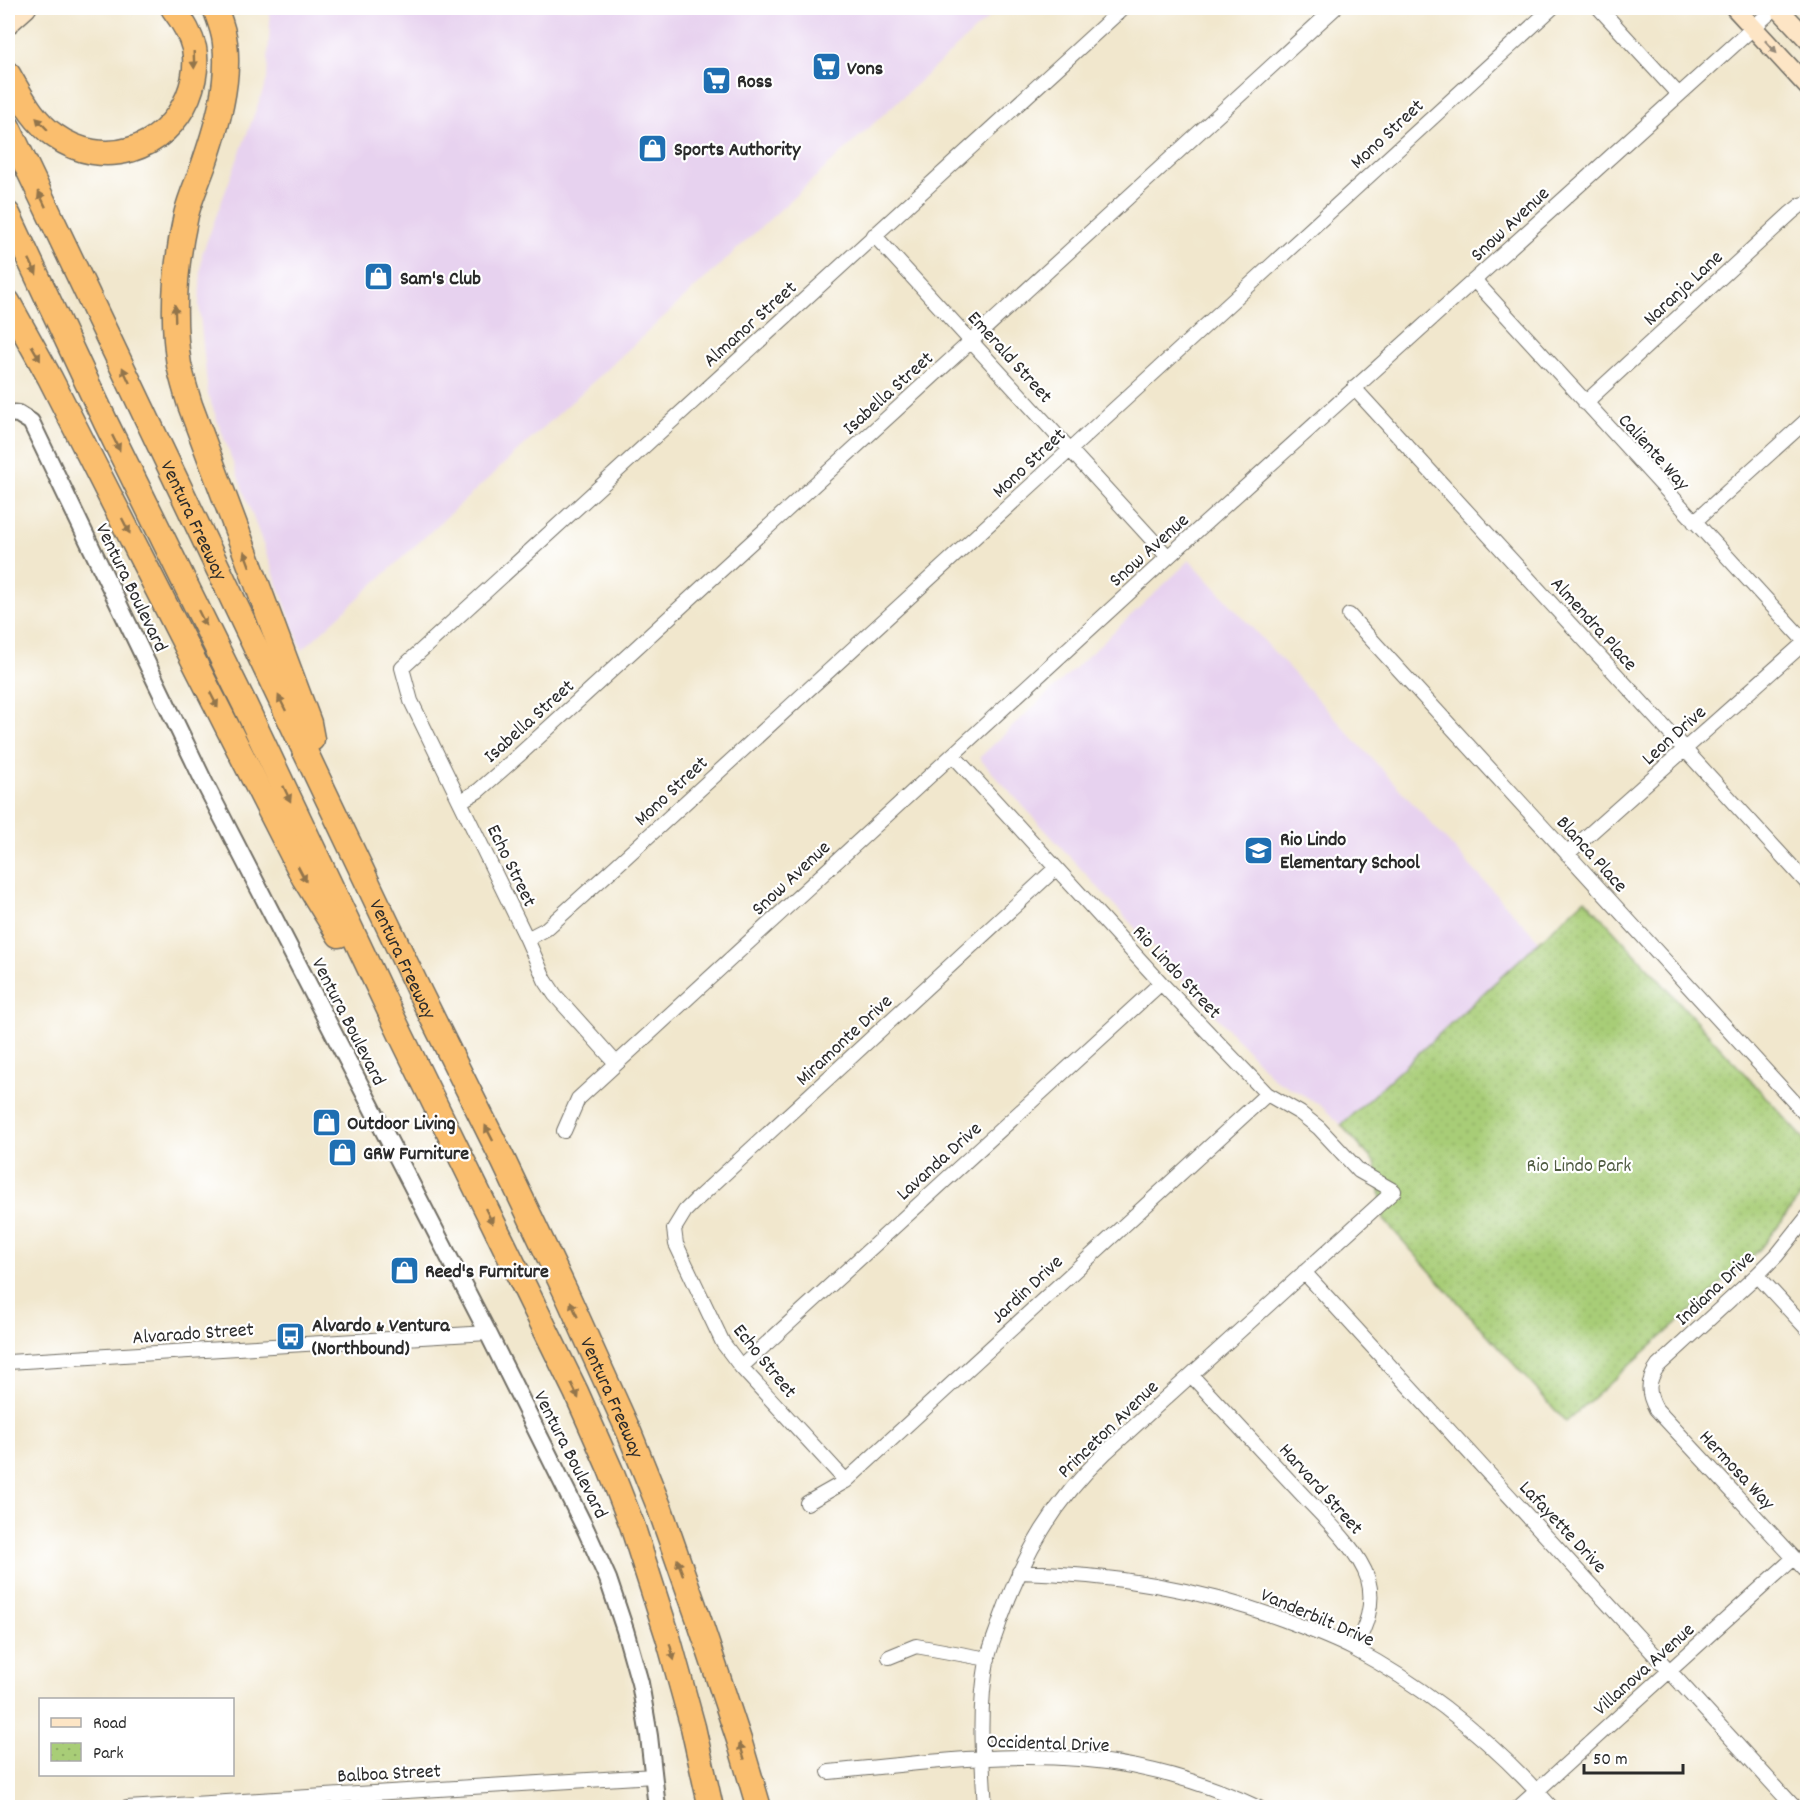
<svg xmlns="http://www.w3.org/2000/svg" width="1815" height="1815" font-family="Dekko,sans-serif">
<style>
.built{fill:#e7d2ef}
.park{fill:url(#park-dots);stroke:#6a7c51;stroke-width:1.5}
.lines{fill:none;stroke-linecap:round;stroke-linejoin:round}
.minor-casing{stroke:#706d64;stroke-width:16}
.tertiary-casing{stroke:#706d64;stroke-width:20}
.secondary-casing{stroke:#706d64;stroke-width:21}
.motorway-casing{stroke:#706d64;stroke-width:27}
.minor{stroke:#fff;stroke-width:14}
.tertiary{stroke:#fff;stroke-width:16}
.secondary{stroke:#fde5c5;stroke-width:18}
.motorway{stroke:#fabe6e;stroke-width:24}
.oneway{fill:#948878}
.oneway2{fill:#92744c}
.labels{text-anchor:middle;stroke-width:4.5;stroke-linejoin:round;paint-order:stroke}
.poi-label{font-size:20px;font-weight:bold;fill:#2b2b2b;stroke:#fff;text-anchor:start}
.street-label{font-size:20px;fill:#2b2b2b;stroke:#fff}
.park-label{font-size:20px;fill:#505c42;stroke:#fff}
</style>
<defs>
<pattern id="park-dots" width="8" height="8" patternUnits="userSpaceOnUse" patternTransform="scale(1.5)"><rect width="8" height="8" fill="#a8cd77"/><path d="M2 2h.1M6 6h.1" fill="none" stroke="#91b067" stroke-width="1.8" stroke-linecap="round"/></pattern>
</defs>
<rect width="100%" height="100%" fill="#fff"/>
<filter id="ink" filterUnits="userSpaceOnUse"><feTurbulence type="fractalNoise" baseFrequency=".0167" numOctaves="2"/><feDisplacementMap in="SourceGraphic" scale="12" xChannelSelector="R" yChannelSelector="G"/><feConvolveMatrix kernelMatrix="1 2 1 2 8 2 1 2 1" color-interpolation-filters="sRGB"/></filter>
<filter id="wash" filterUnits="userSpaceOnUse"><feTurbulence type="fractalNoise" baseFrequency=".008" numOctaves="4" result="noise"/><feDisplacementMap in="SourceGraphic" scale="24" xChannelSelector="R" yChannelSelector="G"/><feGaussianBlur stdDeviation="1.35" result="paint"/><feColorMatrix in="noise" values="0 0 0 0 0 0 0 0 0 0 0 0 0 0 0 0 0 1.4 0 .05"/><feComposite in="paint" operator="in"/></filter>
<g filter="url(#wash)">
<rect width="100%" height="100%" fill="#f1e7cd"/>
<path class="built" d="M268,8H999L302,650L208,395L199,304L202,254L267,80L270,21Z
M1190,560L1539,941L1341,1125L1319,1104L1273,1078L979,758Z"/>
<path class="park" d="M1585,899L1807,1142V1188L1760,1249L1566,1422L1384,1220L1376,1164L1341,1125Z"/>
</g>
<g filter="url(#ink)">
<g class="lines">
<defs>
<path id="minor" d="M1599,8L1678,94
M874,235L1168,557
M1475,281L1808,645
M1354,388L1808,884
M1585,403L1791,213L1801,205L1808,203
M1694,522L1808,419
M1349,615L1808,1117
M953,755L1161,983L1267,1094L1300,1113L1319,1128L1359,1171L1394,1191L1106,1452C1054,1502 1024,1553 1000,1621C996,1634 990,1647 987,1661C978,1709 982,1759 985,1808
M461,801L478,791L518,756L1335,8
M1567,854L1805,642
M527,939L546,929L616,866L1552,8
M616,1063L555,995L545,980L527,939L411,701L402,668L1123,8
M564,1131L578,1099L1168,557L1775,8
M1808,1216L1777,1255L1757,1275L1658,1366C1647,1381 1647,1393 1656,1409L1808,1573
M1304,1272L1795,1808
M1757,1275L1808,1330
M8,1362L488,1333
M741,1367L1161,983
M1191,1375C1226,1413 1262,1451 1297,1489C1320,1514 1358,1548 1368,1579C1375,1604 1366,1627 1354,1649
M846,1481L741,1367L723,1343L676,1244L674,1229L685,1211L695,1201L1056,868
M807,1503L846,1481L1267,1094
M1019,1572C1109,1574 1198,1588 1282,1619C1306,1628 1331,1637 1354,1649C1429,1689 1496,1745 1552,1808
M889,1657L916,1646L988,1659
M829,1772C912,1764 997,1752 1079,1759C1142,1764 1202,1781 1259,1808
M127,1808L654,1776
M1518,1808L1794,1558"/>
<path id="tertiary" d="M8,413L18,414L31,422L205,784L488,1333L586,1530L608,1579L625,1630L640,1683L649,1736L657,1808"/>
<path id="secondary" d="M1735,8L1808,87
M1778,8L1808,40
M8,25L27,8"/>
<g id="motorway">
<path d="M215,8C219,19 224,31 225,43C230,83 217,126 204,164C198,181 190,198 186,215C175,265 171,315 179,365C182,378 186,392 190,405L309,723L312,739"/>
<path d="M8,74C21,96 33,121 55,136C103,170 165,151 188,97C194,82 197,64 194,48C190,32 182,20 173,8"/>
<path id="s1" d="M8,127L420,993L504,1162L568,1297L629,1432L660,1509L699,1620L739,1740L759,1808"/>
<path d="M8,214L106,423L245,705L401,1035L576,1392L610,1469L632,1525L668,1637L693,1727L711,1808"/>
<path d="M8,302L50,378L304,878L339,935"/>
</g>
</defs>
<use href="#minor" class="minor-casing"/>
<use href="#tertiary" class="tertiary-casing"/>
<use href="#secondary" class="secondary-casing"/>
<use href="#motorway" class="motorway-casing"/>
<use href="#minor" class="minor"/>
<use href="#tertiary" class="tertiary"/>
<use href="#secondary" class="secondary"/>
<use href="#motorway" class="motorway"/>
</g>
<defs><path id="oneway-solid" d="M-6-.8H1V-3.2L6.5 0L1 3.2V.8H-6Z" transform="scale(1.5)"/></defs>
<use class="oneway" href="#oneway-solid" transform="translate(1771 47) rotate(48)"/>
<g class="oneway2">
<use href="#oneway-solid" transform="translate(194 60) rotate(88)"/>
<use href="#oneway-solid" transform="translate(42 124) rotate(-134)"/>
<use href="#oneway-solid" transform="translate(42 199) rotate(-115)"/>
<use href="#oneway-solid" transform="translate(33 267) rotate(65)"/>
<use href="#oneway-solid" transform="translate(175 313) rotate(-92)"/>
<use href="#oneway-solid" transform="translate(36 353) rotate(60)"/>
<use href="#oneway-solid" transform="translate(126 375) rotate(-115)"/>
<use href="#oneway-solid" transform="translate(116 443) rotate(64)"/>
<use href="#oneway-solid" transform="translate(126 526) rotate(63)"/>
<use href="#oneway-solid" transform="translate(247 559) rotate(-110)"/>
<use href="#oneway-solid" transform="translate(202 618) rotate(64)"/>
<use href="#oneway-solid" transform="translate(214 700) rotate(63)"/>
<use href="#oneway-solid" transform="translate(282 703) rotate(-116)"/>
<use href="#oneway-solid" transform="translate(287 794) rotate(65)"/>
<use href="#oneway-solid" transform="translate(302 874) rotate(62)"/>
<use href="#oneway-solid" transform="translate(489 1133) rotate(-117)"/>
<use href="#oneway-solid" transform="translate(489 1216) rotate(64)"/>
<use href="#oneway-solid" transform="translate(574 1309) rotate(-114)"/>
<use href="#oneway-solid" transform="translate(575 1391) rotate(65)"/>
<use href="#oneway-solid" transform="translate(680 1567) rotate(-110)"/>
<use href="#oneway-solid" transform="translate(672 1652) rotate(75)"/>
<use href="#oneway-solid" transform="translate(742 1751) rotate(-107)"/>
</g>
</g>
<defs>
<symbol id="supermarket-square" viewBox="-11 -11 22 22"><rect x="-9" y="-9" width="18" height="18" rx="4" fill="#1f6fb2" stroke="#fff"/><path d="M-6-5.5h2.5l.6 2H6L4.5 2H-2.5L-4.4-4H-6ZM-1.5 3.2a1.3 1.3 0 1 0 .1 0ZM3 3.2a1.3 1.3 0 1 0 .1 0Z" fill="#fff"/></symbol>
<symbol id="shop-square" viewBox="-11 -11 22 22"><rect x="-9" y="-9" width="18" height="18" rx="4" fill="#1f6fb2" stroke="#fff"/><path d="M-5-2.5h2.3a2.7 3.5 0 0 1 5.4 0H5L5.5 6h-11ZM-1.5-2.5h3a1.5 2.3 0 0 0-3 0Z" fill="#fff"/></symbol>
<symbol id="school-square" viewBox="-11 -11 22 22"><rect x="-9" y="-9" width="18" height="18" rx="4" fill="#1f6fb2" stroke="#fff"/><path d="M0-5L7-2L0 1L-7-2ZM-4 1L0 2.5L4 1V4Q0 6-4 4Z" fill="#fff"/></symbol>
<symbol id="bus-square" viewBox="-11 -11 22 22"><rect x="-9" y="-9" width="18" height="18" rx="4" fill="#1f6fb2" stroke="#fff"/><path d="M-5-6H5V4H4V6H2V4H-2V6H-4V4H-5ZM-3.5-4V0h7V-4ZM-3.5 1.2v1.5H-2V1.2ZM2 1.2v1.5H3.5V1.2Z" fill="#fff"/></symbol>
</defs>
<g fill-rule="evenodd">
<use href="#supermarket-square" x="810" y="50" width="33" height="33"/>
<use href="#supermarket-square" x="700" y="64" width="33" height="33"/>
<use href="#shop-square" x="636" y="132" width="33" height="33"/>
<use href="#shop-square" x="362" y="260" width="33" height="33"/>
<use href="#school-square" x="1242" y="834" width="33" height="33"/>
<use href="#shop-square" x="310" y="1106" width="33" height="33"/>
<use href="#shop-square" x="326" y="1136" width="33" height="33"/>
<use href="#shop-square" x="388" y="1254" width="33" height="33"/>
<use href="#bus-square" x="274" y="1320" width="33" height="33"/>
</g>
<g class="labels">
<g class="poi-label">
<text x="847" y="74">Vons</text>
<text x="737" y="87">Ross</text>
<text x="674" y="155">Sports Authority</text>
<text x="400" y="284">Sam's Club</text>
<text x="1280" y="845">Rio Lindo<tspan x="1280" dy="23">Elementary School</tspan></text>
<text x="347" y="1129">Outdoor Living</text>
<text x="363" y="1159">GRW Furniture</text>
<text x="425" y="1277">Reed's Furniture</text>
<text x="312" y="1331">Alvardo &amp; Ventura<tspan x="312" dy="23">(Northbound)</tspan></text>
</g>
<g class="street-label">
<text transform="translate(1386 133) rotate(-43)" y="7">Mono Street</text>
<text transform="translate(1509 223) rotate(-43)" y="7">Snow Avenue</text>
<text transform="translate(1682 287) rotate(-43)" y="7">Naranja Lane</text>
<text transform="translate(749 323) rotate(-42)" y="7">Almanor Street</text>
<text transform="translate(1011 356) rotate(48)" y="7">Emerald Street</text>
<text transform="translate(887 392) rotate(-42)" y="7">Isabella Street</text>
<text transform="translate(1655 451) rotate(48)" y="7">Caliente Way</text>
<text transform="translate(1028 462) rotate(-43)" y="7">Mono Street</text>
<text dy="7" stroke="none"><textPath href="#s1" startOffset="435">Ventura Freeway</textPath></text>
<text transform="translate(1148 549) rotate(-42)" y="7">Snow Avenue</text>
<text transform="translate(133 587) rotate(64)" y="7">Ventura Boulevard</text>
<text transform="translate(1595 623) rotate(48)" y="7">Almendra Place</text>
<text transform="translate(528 720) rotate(-42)" y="7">Isabella Street</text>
<text transform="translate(1673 734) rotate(-42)" y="7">Leon Drive</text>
<text transform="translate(670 790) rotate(-43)" y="7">Mono Street</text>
<text transform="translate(1593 853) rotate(48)" y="7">Blanca Place</text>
<text transform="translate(513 865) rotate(64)" y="7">Echo Street</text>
<text transform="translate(790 877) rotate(-43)" y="7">Snow Avenue</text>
<text dy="7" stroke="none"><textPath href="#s1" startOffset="921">Ventura Freeway</textPath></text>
<text transform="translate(1178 971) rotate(47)" y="7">Rio Lindo Street</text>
<text transform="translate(350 1021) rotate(63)" y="7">Ventura Boulevard</text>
<text transform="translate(843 1039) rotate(-43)" y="7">Miramonte Drive</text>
<text transform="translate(938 1160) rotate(-42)" y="7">Lavanda Drive</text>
<text transform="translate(1714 1287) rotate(-43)" y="7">Indiana Drive</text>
<text transform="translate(1026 1288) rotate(-43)" y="7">Jardin Drive</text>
<text transform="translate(193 1332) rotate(-4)" y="7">Alvarado Street</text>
<text transform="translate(766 1360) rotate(51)" y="7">Echo Street</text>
<text dy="7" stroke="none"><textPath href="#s1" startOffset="1407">Ventura Freeway</textPath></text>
<text transform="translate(1107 1428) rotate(-44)" y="7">Princeton Avenue</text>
<text transform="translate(572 1454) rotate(63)" y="7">Ventura Boulevard</text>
<text transform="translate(1738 1469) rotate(47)" y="7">Hermosa Way</text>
<text transform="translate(1322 1488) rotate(48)" y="7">Harvard Street</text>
<text transform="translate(1564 1526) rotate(47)" y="7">Lafayette Drive</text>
<text transform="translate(1318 1616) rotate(23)" y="7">Vanderbilt Drive</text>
<text transform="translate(1643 1668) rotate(-42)" y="7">Villanova Avenue</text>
<text transform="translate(1048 1742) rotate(2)" y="7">Occidental Drive</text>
<text transform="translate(389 1772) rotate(-3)" y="7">Balboa Street</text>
</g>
<g class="park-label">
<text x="1579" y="1171">Rio Lindo Park</text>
</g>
</g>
<rect width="1815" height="1815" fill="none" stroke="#fff" stroke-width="30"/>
<rect x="39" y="1698" width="195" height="78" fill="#ffffff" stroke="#aaaaaa" stroke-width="1.5"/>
<rect x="51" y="1718" width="30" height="9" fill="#fde5c5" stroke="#aaaaaa" stroke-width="1.5"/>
<text x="93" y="1728" font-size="18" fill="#2b2b2b">Road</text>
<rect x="51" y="1743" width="30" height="18" fill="url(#park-dots)" stroke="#aaaaaa" stroke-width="1.5"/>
<text x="93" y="1758" font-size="18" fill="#2b2b2b">Park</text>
<path d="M1584 1764v9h99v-9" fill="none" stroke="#2b2b2b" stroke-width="3"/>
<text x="1593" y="1764" font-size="18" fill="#2b2b2b" stroke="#ffffff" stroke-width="4.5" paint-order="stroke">50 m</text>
</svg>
